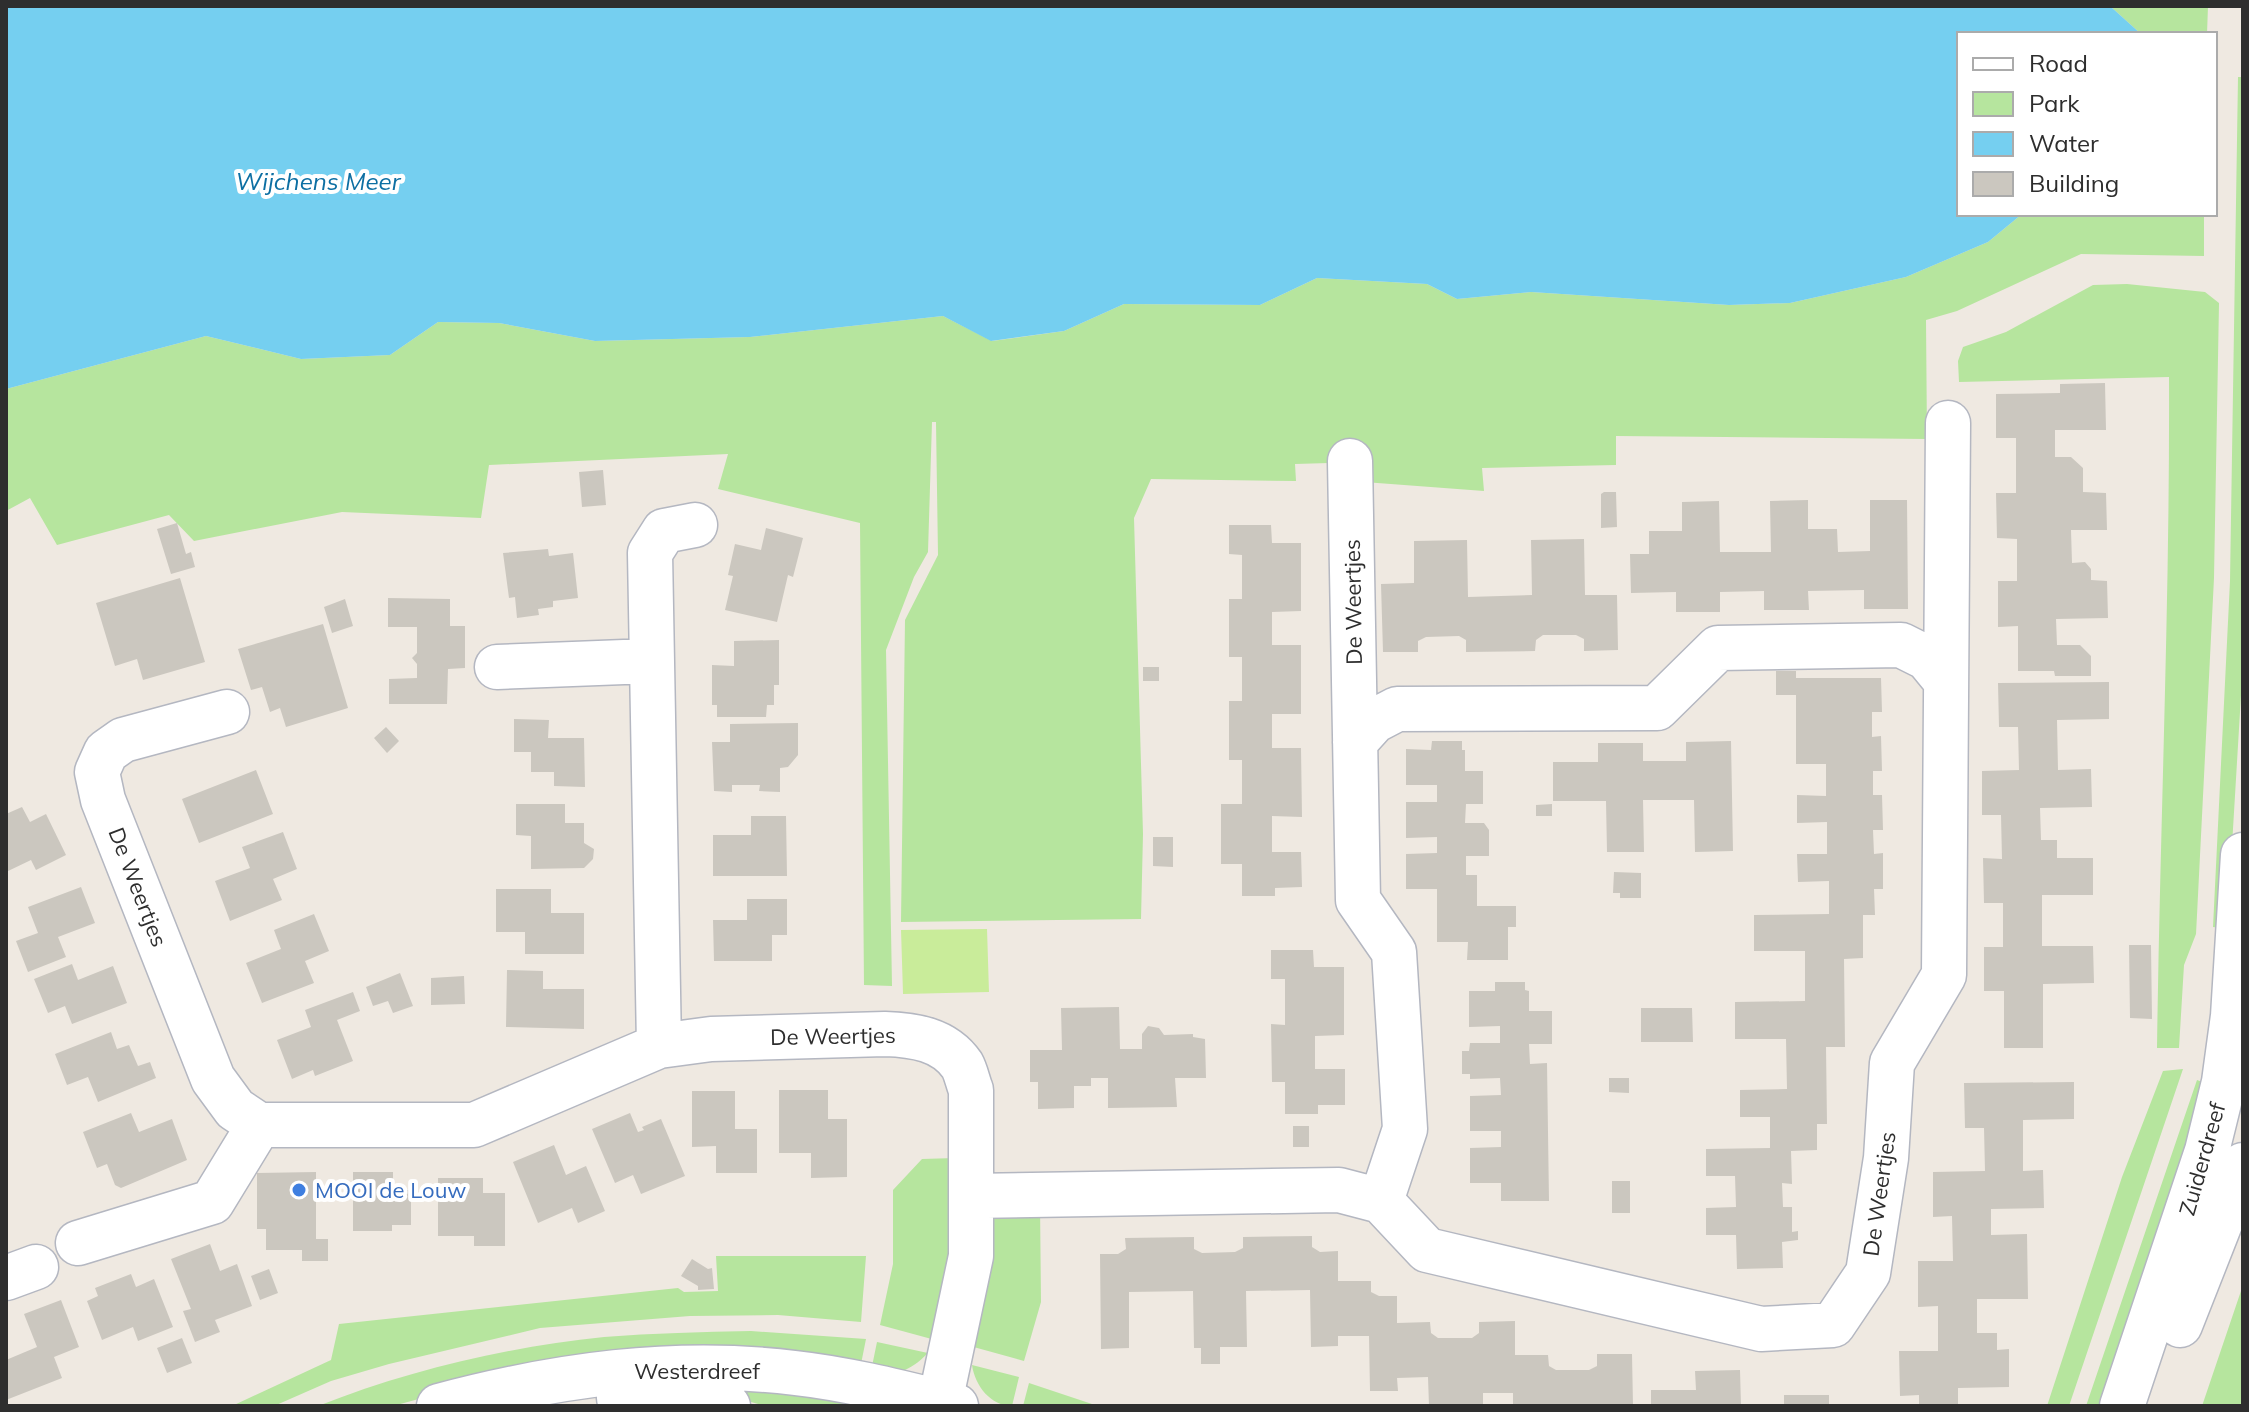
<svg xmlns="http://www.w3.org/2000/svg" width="2249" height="1412" font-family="Mulish,sans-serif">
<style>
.green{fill:#b6e59e}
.pitch{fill:#c9ec9a}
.water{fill:#75cff0}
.building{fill:#cbc7bf}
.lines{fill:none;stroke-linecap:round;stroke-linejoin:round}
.minor-casing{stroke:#b4b7c1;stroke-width:47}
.tertiary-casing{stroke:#b4b7c1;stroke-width:47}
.minor{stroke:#fff;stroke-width:44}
.tertiary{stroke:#fff;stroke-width:44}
.shop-dot{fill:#3f7fe0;stroke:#fff;stroke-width:3}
.labels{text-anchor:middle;stroke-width:8;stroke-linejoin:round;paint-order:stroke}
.street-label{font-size:22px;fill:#2e2e2e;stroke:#fff}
.shop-label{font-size:22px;fill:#366cbe;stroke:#fff;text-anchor:start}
.water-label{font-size:24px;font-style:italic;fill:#0d6fa3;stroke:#fff}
</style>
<rect width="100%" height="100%" fill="#efe9e1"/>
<path class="green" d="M2110,6H2208L2207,34H2141Z
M2238,77H2243V662L2227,929L2213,927L2230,581Z
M2022,214H2204V256L2081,254L1957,311L1926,320L1927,439L1616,436V465L1482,468L1484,491L1364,482L1329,463L1295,464L1296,481L1151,479L1134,518L1143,834L1141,919L901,922L905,620L938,555L936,422H932L928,552L914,577L886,650L892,986L864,985L860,523L718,489L728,454L489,465L481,518L342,512L194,541L169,515L57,545L30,498L6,511V389L206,336L301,359L390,355L438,322L499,323L595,341L750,337L943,316L992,341L1064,331L1124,304L1260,305L1317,278L1427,284L1457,299L1531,292L1729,305L1790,303L1906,277L1988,242Z
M2127,284L2205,292L2219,303L2214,578L2197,915L2196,934L2184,965L2179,1048H2157C2160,824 2170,601 2169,377L1959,382L1958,361L1963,347L2006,332L2093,285Z
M2183,1069L2069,1406H2047L2122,1177L2163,1071Z
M2197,1080L2213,1086L2112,1406H2086Z
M955,1158L957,1206L939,1341L880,1325L893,1264V1190L922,1159Z
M1040,1203L1041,1302L1024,1361L970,1346L992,1219L1000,1211Z
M716,1256H866L861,1322L778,1315L690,1316L540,1328L389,1364L331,1381L274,1406H232L331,1360L339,1324L678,1288L684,1292L718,1291Z
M2243,1285V1406H2202Z
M751,1331L866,1339L859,1374L437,1394L393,1406H318C409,1370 507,1347 604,1337C653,1333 702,1332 751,1331Z
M877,1342L928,1353C908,1373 897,1374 870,1376Z
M972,1365L1019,1377L1012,1406C991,1406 975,1386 972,1365Z
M1029,1383L1098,1406H1023Z
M700,1387L855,1393L852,1406H765Z"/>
<path class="pitch" d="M987,929L989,992L903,994L901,930Z"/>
<path class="water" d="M6,6H2110L2141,34H1959V214H2022L1988,242L1906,277L1790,303L1729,305L1531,292L1457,299L1427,284L1317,278L1260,305L1124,304L1064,331L991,341L943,316L750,337L595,341L499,323L438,322L390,355L301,359L206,336L6,389Z"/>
<path class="building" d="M2105,383L2106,430H2055V457H2071L2083,468V492L2106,493L2107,530H2071L2072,563L2085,562L2091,569V580L2107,581L2108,618L2056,619L2057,645H2080L2091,656V676H2055L2054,671H2018V626L1998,627V581H2017V539L1997,538L1996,493H2016V438H1996V394L2060,393V384Z
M603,470L606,505L582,507L579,472Z
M1604,492H1616L1617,527L1601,528V494Z
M1808,500V529H1837L1838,552L1870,551V500H1907L1908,609H1864V590L1808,591L1809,610H1764V591L1720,592V612H1676V592L1631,593L1630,554H1649V531H1682V502L1719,501L1720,552H1771L1770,501Z
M177,523L186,554L191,552L195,567L171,574L157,529Z
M1229,525H1271L1272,543H1301V611L1272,612V645H1301V714H1272V748H1301L1302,817L1272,816V852H1301L1302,887L1275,888V896H1242V864H1221V804H1242V760H1229V701H1242V657H1229V599H1242V555L1229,554Z
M766,528L803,538L793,577L788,575L777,622L725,610L733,576L728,575L735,544L761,550Z
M1584,539L1585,595H1617L1618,650L1584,651V639L1576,635H1543L1536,640L1535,651L1466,652V640L1459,636L1426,637L1418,641V652H1383L1381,584L1414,583V541L1467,540L1468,597L1532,595L1531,540Z
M548,549L549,556L573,553L578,598L553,601V607L538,609L539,615L517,618L515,597L509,598L503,553Z
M180,578L205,662L143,680L137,659L115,666L96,603Z
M388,598L450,599V626H465V668L448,669L447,704H389V679L417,678V664L412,658L417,653V627H388Z
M345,599L353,626L332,633L324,607Z
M323,624L348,708L286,727L280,708L270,712L262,687L251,690L238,649Z
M779,640V685H774V705H767L766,717H717V705H712V665L734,666V641Z
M1143,667H1159V681H1143Z
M1776,671H1796V678H1881L1882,712H1872V737L1881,736L1882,771H1873V795H1882L1883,830H1873L1874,854L1883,853V889H1874L1875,915H1863V958L1844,959L1845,1047H1826L1827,1124H1817V1150L1791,1151L1792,1184L1782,1183L1783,1207H1792V1232L1798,1231V1240L1782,1242L1783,1268L1737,1269L1736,1235H1706V1208L1736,1207L1735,1176H1706V1149L1770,1148V1117H1740V1090L1787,1089L1786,1039H1735V1002L1805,1001V951H1754V915L1829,914V881L1798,882L1797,854H1827V822L1797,823V795L1826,796V764H1796V695H1776Z
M2109,682V719L2057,720L2058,770L2091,769L2092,807L2040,808L2041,840H2057V858H2093V895H2042V946H2093L2094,983L2043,984V1048H2004V991H1984V947H2003V903H1984L1983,858L2002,859L2001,815H1982V771L2019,770L2018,727H1999L1998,683Z
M514,719L549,720L548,738H584L585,787L554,786V772H531V752H514Z
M798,723V755L788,767L780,768V792L759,791L760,785H732V792L714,791L712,742H730V724Z
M386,727L399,741L387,753L374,738Z
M1432,741H1462V750H1465V771H1483V804H1466L1465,823H1484L1489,830V856H1466V875H1477V906H1516V927H1508V960H1467L1468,942H1437V889H1406V854L1437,853V837L1406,838V802H1437V785H1406V749L1431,750Z
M1731,741L1733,851L1695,852L1694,800H1643L1644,852H1607L1606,801H1553V762H1598V743H1643V761H1686V742Z
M256,770L273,814L199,843L182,799Z
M516,804H565V823H584V843L594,849L593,859L584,868L531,869V836L516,835Z
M1552,804V816H1536V805Z
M22,807L30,822L46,814L66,855L36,870L31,860L6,872V814Z
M751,816H786L787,876H713V835H751Z
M283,832L297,869L273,879L282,900L230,921L215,881L250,868L242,847Z
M1153,837H1173V867L1153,866Z
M1614,872L1641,873V898H1620V893H1613Z
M81,887L95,923L58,937L66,957L28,972L16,941L38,933L28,907Z
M496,889H551V913H584V954H525V932H496Z
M747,899H787V935H772V961H714L713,920H747Z
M314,914L329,951L305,961L314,983L262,1003L246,963L281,949L274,930Z
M2129,945H2151L2152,1019L2130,1018Z
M1271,950H1313L1314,967H1344V1035L1315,1036V1069H1345V1105H1318V1114H1285V1082H1272L1271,1024L1285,1025V979H1271Z
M72,964L78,980L113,966L127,1003L72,1024L65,1006L48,1013L34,979Z
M507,970L543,971V989H584V1029L506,1027Z
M400,973L413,1006L393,1013L388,1001L373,1006L366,987Z
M464,976L465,1004L431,1005V978Z
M1495,982H1525V990L1529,991V1011H1552V1044H1529L1530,1064L1547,1063L1549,1201H1501V1183H1470V1148L1501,1147V1131H1470V1096L1501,1095L1500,1078L1470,1079V1074H1462V1051H1469L1470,1043H1500V1026L1469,1027V991H1495Z
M353,992L360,1011L337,1020L353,1061L315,1076L313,1070L292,1079L277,1040L311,1027L305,1010Z
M1119,1007L1120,1049H1142V1034L1148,1026L1159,1028L1164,1035L1193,1034V1037L1205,1039L1206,1078H1175L1177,1107L1108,1108V1078H1091V1086H1074V1108L1038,1109V1082H1030V1050H1062L1061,1008Z
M1641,1008H1692L1693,1042H1641Z
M111,1032L117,1049L129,1045L138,1066L150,1062L156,1078L98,1102L88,1077L67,1085L55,1054Z
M1609,1078H1629V1093L1609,1092Z
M2074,1082V1119L2023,1120V1171L2043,1170L2044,1208L1991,1209V1235L2027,1234L2028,1299H1977V1333H1997V1350L2009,1349V1387L1958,1388V1406H1919V1395L1900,1396L1899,1351H1938V1306L1918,1307V1261H1953L1952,1216L1933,1217V1172L1985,1171L1984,1128H1965L1964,1083Z
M779,1090H828V1119H847V1177L811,1178V1153H779Z
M692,1091H735V1129H757V1173H716V1146L692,1147Z
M131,1113L139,1132L172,1119L187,1160L121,1188L115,1185L107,1164L97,1168L83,1132Z
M630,1113L638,1132L644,1130L642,1127L661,1119L685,1176L641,1194L633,1175L615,1183L592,1129Z
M1293,1126H1309V1147H1293Z
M554,1145L566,1175L586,1166L605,1211L578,1223L572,1208L538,1223L513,1162Z
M316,1172V1239H328V1261H302V1250H266V1229H257V1173Z
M353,1172H393V1190H411V1225H392V1231H353Z
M438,1178H483V1193H505V1246H474V1236H438Z
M1612,1181H1630V1213H1612Z
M1312,1236V1247L1320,1252L1338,1251V1281H1371V1292L1379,1296H1397V1323L1430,1322L1431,1333L1438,1338H1472L1479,1333V1322L1515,1321V1355H1548L1549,1366L1556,1370H1589L1597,1366V1354H1632L1633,1406H1513V1393H1483V1406H1429L1428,1377L1397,1378L1398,1391H1370L1369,1336H1338V1346L1311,1347L1310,1290L1246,1291L1247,1347H1220V1364H1201V1348H1194L1193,1291L1129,1292V1348L1101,1349L1100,1254H1118L1126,1249L1125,1238L1194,1237V1249L1202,1253L1235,1252L1243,1248V1237Z
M210,1244L220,1271L237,1264L252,1306L215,1320L220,1332L195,1342L183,1311L191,1309L171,1259Z
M692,1259L708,1269L712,1268L714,1289L698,1290V1286L681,1276Z
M269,1269L278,1293L260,1300L251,1276Z
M131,1274L136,1287L154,1279L173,1327L138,1341L133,1327L102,1340L87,1301L98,1296L95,1288Z
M61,1300L79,1347L54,1357L62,1378L6,1400V1360L37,1347L24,1314Z
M182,1338L192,1363L167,1373L157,1348Z
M1740,1370L1741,1406H1651V1390H1696L1695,1371Z
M1784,1395H1829V1406H1784Z"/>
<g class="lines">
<defs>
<path id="minor" d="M1350,461L1358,900L1394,952L1405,1129L1381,1201
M497,667L650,661
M227,712L123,740L106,752L97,772L103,800L213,1079L235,1109L259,1125H474L659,1046L711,1039L885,1034C914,1035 944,1039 962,1065C966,1072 968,1083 971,1090V1256L940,1402
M1355,742L1374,721L1397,709L1657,708L1718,648L1901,645L1927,658L1945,680
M659,1046L650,553L664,531L695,525
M971,1196L1339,1190L1381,1201L1427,1250L1761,1329L1833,1325L1868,1273L1886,1158L1892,1063L1944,975L1948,423
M78,1243L212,1202L259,1125
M6,1278L36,1267"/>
<path id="tertiary" d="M2180,1325L2243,1165
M619,1398L673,1397L728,1406
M439,1406C555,1375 674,1358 795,1373C849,1379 903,1393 956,1406
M2122,1406L2207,1151L2224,1082L2233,1016L2243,855"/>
</defs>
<use href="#minor" class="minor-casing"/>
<use href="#tertiary" class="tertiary-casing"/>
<use href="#minor" class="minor"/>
<use href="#tertiary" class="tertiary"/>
</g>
<circle class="shop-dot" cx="299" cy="1190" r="8"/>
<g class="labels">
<g class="street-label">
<text transform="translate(1353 602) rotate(-91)" y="8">De Weertjes</text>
<text transform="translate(138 887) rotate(69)" y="8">De Weertjes</text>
<text transform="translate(833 1036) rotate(-1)" y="8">De Weertjes</text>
<text transform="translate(2202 1159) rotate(-74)" y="8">Zuiderdreef</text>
<text transform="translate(1879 1194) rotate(-82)" y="8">De Weertjes</text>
<text x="697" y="1379">Westerdreef</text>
</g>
<g class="shop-label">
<text x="315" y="1198">MOOI de Louw</text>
</g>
<g class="water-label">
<text x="318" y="190">Wijchens Meer</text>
</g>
</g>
<rect width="2249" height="1412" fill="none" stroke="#2e2e2e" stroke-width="16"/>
<rect x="1957" y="32" width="260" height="184" fill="#ffffff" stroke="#ababab" stroke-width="2"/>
<rect x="1973" y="58" width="40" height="12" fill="#ffffff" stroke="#ababab" stroke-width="2"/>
<text x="2029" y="72" font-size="24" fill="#2e2e2e">Road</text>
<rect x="1973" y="92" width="40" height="24" fill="#b6e59e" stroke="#ababab" stroke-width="2"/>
<text x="2029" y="112" font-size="24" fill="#2e2e2e">Park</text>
<rect x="1973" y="132" width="40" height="24" fill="#75cff0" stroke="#ababab" stroke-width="2"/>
<text x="2029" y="152" font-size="24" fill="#2e2e2e">Water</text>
<rect x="1973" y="172" width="40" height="24" fill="#cbc7bf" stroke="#ababab" stroke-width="2"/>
<text x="2029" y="192" font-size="24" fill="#2e2e2e">Building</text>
</svg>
